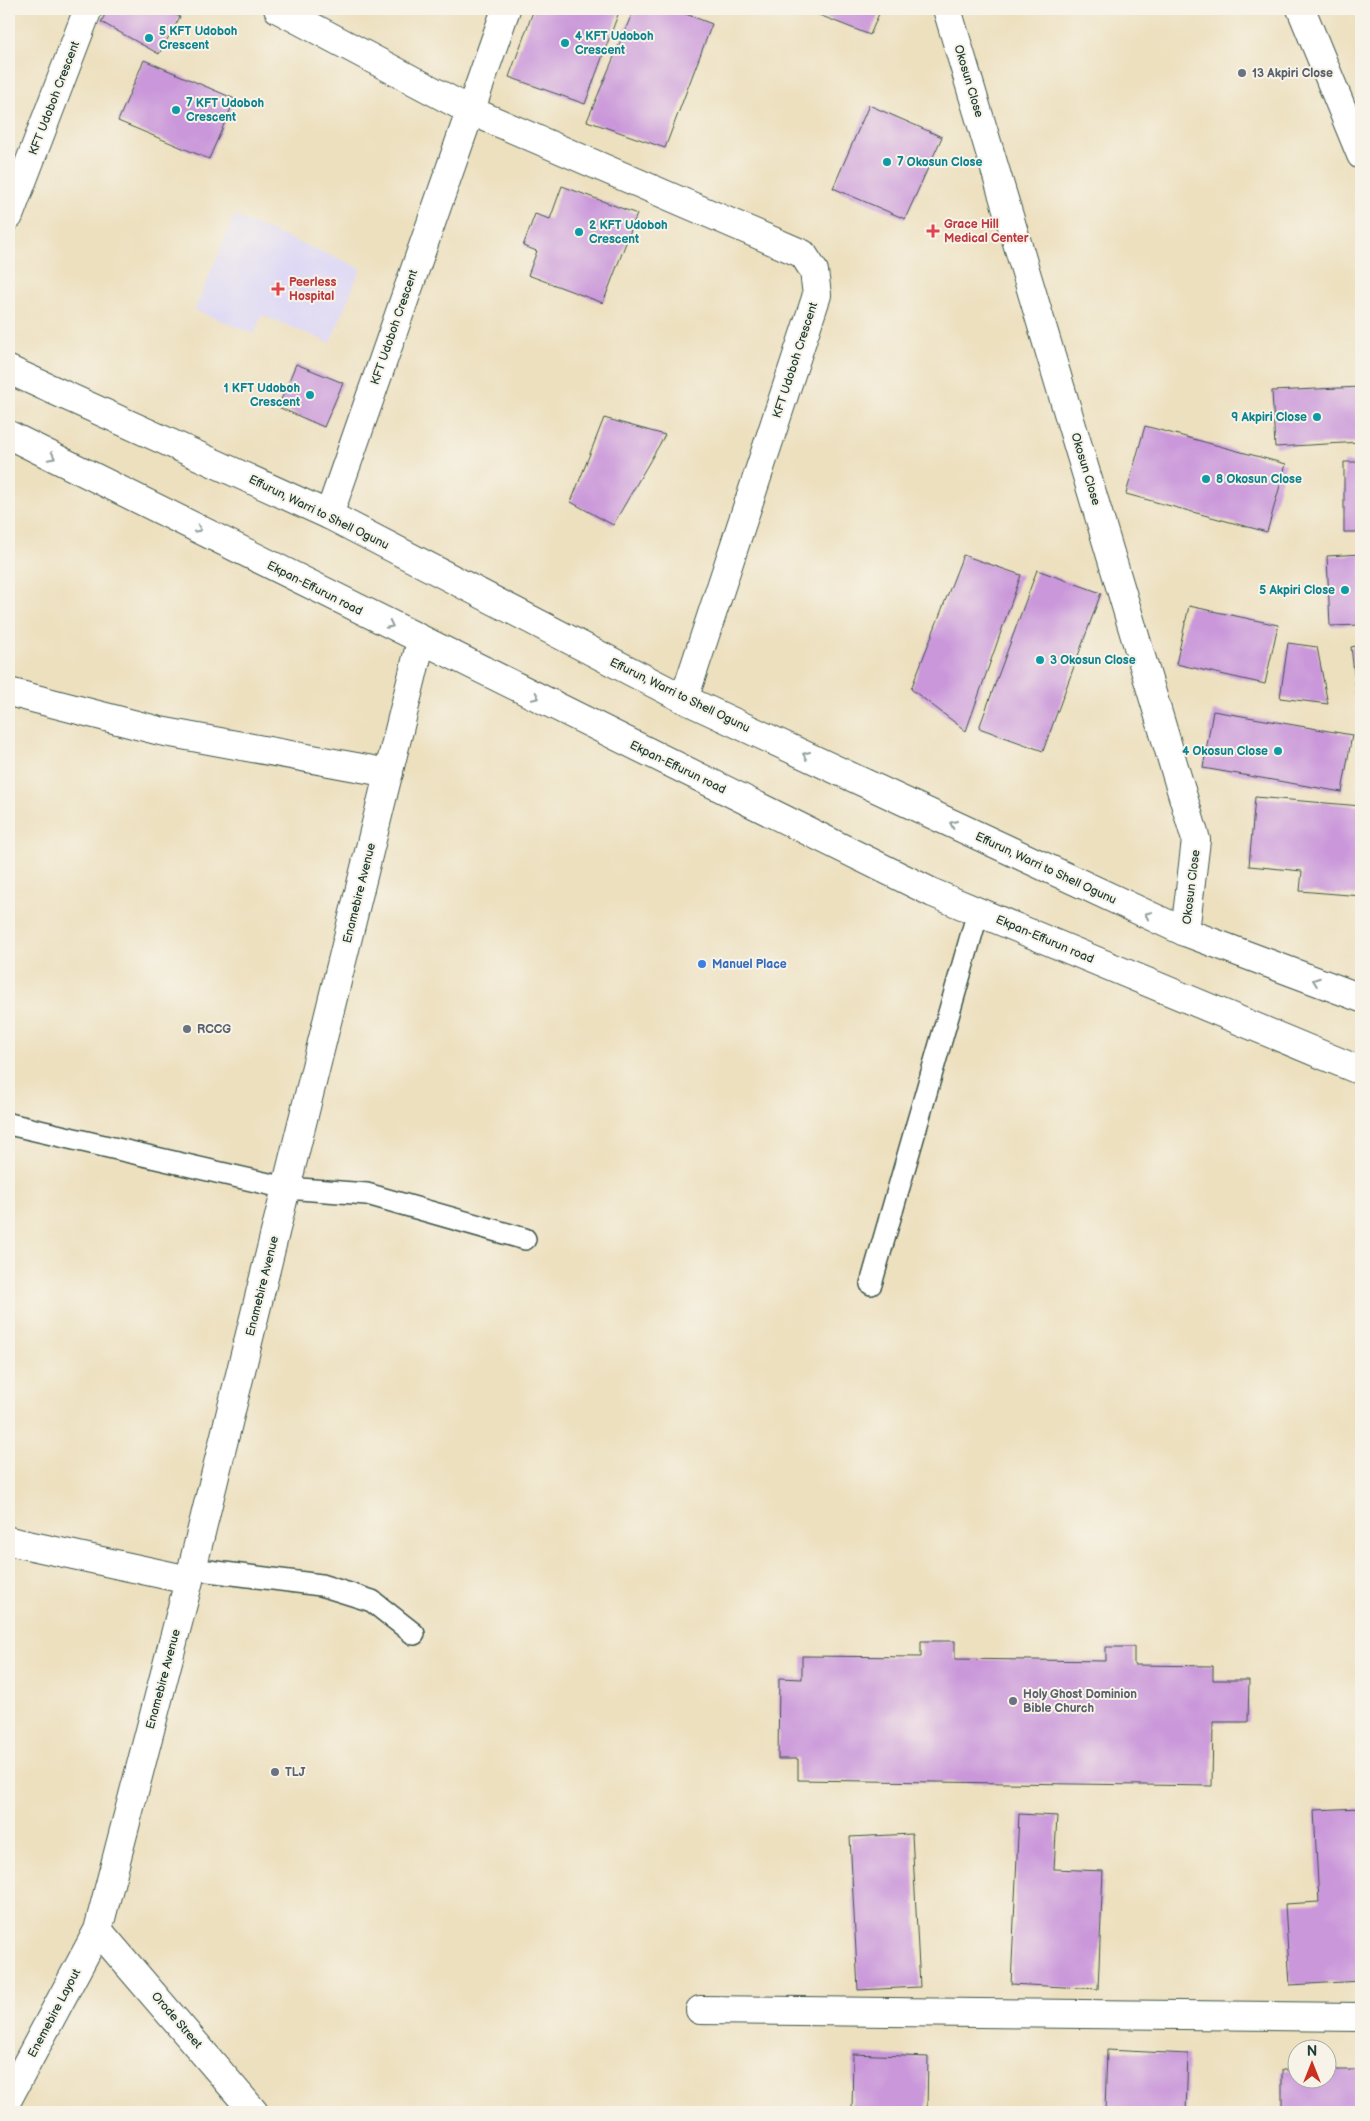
<svg xmlns="http://www.w3.org/2000/svg" width="1370" height="2121" font-family="'Balsamiq Sans',sans-serif">
<style>
.built{fill:#dbd6f7}
.building{fill:#ca98da}
.lines{fill:none;stroke-linecap:round;stroke-linejoin:round}
.lane-casing{stroke:#3e5549;stroke-width:24}
.street-casing{stroke:#3e5549;stroke-width:30}
.secondary-casing{stroke:#3e5549;stroke-width:30}
.lane{stroke:#fff;stroke-width:21}
.street{stroke:#fff;stroke-width:28}
.secondary{stroke:#fff;stroke-width:28}
.oneway{stroke:#8f9e9a}
.culture-dot{fill:#0f9aa8;stroke:#f7f3e8;stroke-width:2}
.worship-dot{fill:#6b7280;stroke:#f7f3e8;stroke-width:2}
.health-dot{fill:#e0444e;stroke:#f7f3e8;stroke-width:2}
.shop-dot{fill:#3f7fe0;stroke:#f7f3e8;stroke-width:2}
.labels{text-anchor:middle;stroke-width:4;stroke-linejoin:round;paint-order:stroke}
.culture-label{font-size:12px;font-weight:bold;fill:#0d838f;stroke:#f7f3e8;text-anchor:start}
.worship-label{font-size:12px;font-weight:bold;fill:#5b616d;stroke:#f7f3e8;text-anchor:start}
.street-label{font-size:12px;fill:#1f3d34;stroke:#f7f3e8}
.health-label{font-size:12px;font-weight:bold;fill:#be3a42;stroke:#f7f3e8;text-anchor:start}
.shop-label{font-size:12px;font-weight:bold;fill:#366cbe;stroke:#f7f3e8;text-anchor:start}
</style>
<rect width="100%" height="100%" fill="#f7f3e8"/>
<filter id="ink" filterUnits="userSpaceOnUse"><feTurbulence type="fractalNoise" baseFrequency=".02" numOctaves="2"/><feDisplacementMap in="SourceGraphic" scale="10" xChannelSelector="R" yChannelSelector="G"/><feConvolveMatrix kernelMatrix="1 2 1 2 8 2 1 2 1" color-interpolation-filters="sRGB"/></filter>
<filter id="wash" filterUnits="userSpaceOnUse"><feTurbulence type="fractalNoise" baseFrequency=".0096" numOctaves="4" result="noise"/><feDisplacementMap in="SourceGraphic" scale="20" xChannelSelector="R" yChannelSelector="G"/><feGaussianBlur stdDeviation="1.12" result="paint"/><feColorMatrix in="noise" values="0 0 0 0 0 0 0 0 0 0 0 0 0 0 0 0 0 1.4 0 .05"/><feComposite in="paint" operator="in"/></filter>
<g filter="url(#wash)">
<rect width="100%" height="100%" fill="#ede0bf"/>
<path class="built" d="M234,216L361,268L330,343L262,315L254,334L195,310Z"/>
<g id="blocks">
<path class="building" d="M108,9H165L180,17L159,54L101,22Z
M534,9H620L585,104L509,77Z
M634,9H673L712,24L665,148L587,121Z
M804,9H881L870,35Z
M144,60L235,99L209,159L118,121Z
M869,105L942,137L905,219L833,188Z
M562,186L637,214L603,303L528,275L537,251L523,246L535,214L550,219Z
M296,364L343,383L324,427L278,407Z
M1361,387V442L1275,447L1272,391Z
M604,418L665,435L613,525L571,502Z
M1145,426L1286,464L1267,532L1126,494Z
M1344,462H1361V532H1344Z
M1361,554V625L1330,626L1327,556Z
M963,555L1021,575L966,731L911,689Z
M1037,570L1101,593L1043,751L979,728Z
M1189,606L1278,625L1265,684L1176,664Z
M1288,643L1317,647L1328,704L1280,698Z
M1361,645V716H1359L1351,647Z
M1213,711L1352,735L1342,792L1203,768Z
M1255,797L1361,806V896L1300,891L1302,871L1249,866Z
M921,1641H955V1659L1106,1661V1647H1134V1665L1213,1666V1680H1249L1248,1722H1213L1212,1786L798,1780V1759H778L779,1678L802,1679V1656L921,1657Z
M1361,1808V1981L1290,1985L1285,1904L1319,1902L1314,1810Z
M1019,1814L1057,1816L1054,1869L1103,1871L1098,1989L1011,1984Z
M912,1834L920,1987L858,1990L850,1837Z
M1107,2050L1188,2054L1186,2112H1105Z
M853,2054L928,2057L927,2112H852Z
M1282,2070H1298V2078H1328V2070H1361V2112H1282Z"/>
</g>
</g>
<g filter="url(#ink)">
<use href="#blocks" fill-opacity="0" stroke="#3e5549" stroke-width="1"/>
<g class="lines">
<defs>
<path id="lane" d="M9,1124L286,1188L367,1194L525,1239
M871,1284L978,912
M192,1569L321,1585L372,1601L414,1634"/>
<path id="street" d="M278,9L469,110L803,254L814,271L817,295L684,699
M947,9L1196,840L1185,932
M1301,9L1361,155
M9,216L88,9
M329,515L506,9
M9,692L160,731L389,773
M9,1541L189,1580
M98,1930L254,2112
M700,2010L1361,2017
M9,2097L98,1930L192,1569L421,641"/>
<path id="secondary" d="M9,370L329,515L684,699L1185,932L1361,998
M9,435L933,893L1361,1071"/>
</defs>
<use href="#lane" class="lane-casing"/>
<use href="#street" class="street-casing"/>
<use href="#secondary" class="secondary-casing"/>
<use href="#lane" class="lane"/>
<use href="#street" class="street"/>
<use href="#secondary" class="secondary"/>
</g>
<defs><path id="oneway-chevron" d="M-2-3.5L2.5 0L-2 3.5" fill="none" stroke-width="1.6" stroke-linecap="round" stroke-linejoin="round" transform="scale(1.25)"/></defs>
<g class="oneway">
<use href="#oneway-chevron" transform="translate(52 457) rotate(27)"/>
<use href="#oneway-chevron" transform="translate(198 529) rotate(27)"/>
<use href="#oneway-chevron" transform="translate(390 625) rotate(27)"/>
<use href="#oneway-chevron" transform="translate(536 697) rotate(26)"/>
<use href="#oneway-chevron" transform="translate(806 755) rotate(-155)"/>
<use href="#oneway-chevron" transform="translate(953 824) rotate(-155)"/>
<use href="#oneway-chevron" transform="translate(1148 915) rotate(-155)"/>
<use href="#oneway-chevron" transform="translate(1316 981) rotate(-160)"/>
</g>
</g>
<g class="culture-dot">
<circle cx="149" cy="38" r="5"/>
<circle cx="565" cy="43" r="5"/>
<circle cx="176" cy="110" r="5"/>
<circle cx="887" cy="162" r="5"/>
<circle cx="579" cy="232" r="5"/>
<circle cx="310" cy="395" r="5"/>
<circle cx="1317" cy="417" r="5"/>
<circle cx="1206" cy="479" r="5"/>
<circle cx="1345" cy="590" r="5"/>
<circle cx="1040" cy="660" r="5"/>
<circle cx="1278" cy="751" r="5"/>
</g>
<g class="worship-dot">
<circle cx="1242" cy="73" r="5"/>
<circle cx="187" cy="1029" r="5"/>
<circle cx="1013" cy="1701" r="5"/>
<circle cx="275" cy="1772" r="5"/>
</g>
<g class="health-dot">
<path d="M930.5 223.5h5v5h5v5h-5v5h-5v-5h-5v-5h5z"/>
<path d="M275.5 281.5h5v5h5v5h-5v5h-5v-5h-5v-5h5z"/>
</g>
<circle class="shop-dot" cx="702" cy="964" r="5"/>
<g class="labels">
<g class="culture-label">
<text x="159" y="35">5 KFT Udoboh<tspan x="159" dy="14">Crescent</tspan></text>
<text x="575" y="40">4 KFT Udoboh<tspan x="575" dy="14">Crescent</tspan></text>
<text x="186" y="107">7 KFT Udoboh<tspan x="186" dy="14">Crescent</tspan></text>
<text x="897" y="166">7 Okosun Close</text>
<text x="589" y="229">2 KFT Udoboh<tspan x="589" dy="14">Crescent</tspan></text>
<text x="300" y="392" text-anchor="end">1 KFT Udoboh<tspan x="300" dy="14">Crescent</tspan></text>
<text x="1307" y="421" text-anchor="end">9 Akpiri Close</text>
<text x="1216" y="483">8 Okosun Close</text>
<text x="1335" y="594" text-anchor="end">5 Akpiri Close</text>
<text x="1050" y="664">3 Okosun Close</text>
<text x="1268" y="755" text-anchor="end">4 Okosun Close</text>
</g>
<g class="worship-label">
<text x="1252" y="77">13 Akpiri Close</text>
<text x="197" y="1033">RCCG</text>
<text x="1023" y="1698">Holy Ghost Dominion<tspan x="1023" dy="14">Bible Church</tspan></text>
<text x="285" y="1776">TLJ</text>
</g>
<g class="street-label">
<text transform="translate(969 81) rotate(73)" y="4">Okosun Close</text>
<text transform="translate(54 98) rotate(-69)" y="4">KFT Udoboh Crescent</text>
<text transform="translate(394 327) rotate(-71)" y="4">KFT Udoboh Crescent</text>
<text transform="translate(795 360) rotate(-72)" y="4">KFT Udoboh Crescent</text>
<text transform="translate(1086 469) rotate(73)" y="4">Okosun Close</text>
<text transform="translate(319 512) rotate(26)" y="4">Effurun, Warri to Shell Ogunu</text>
<text transform="translate(315 588) rotate(27)" y="4">Ekpan-Effurun road</text>
<text transform="translate(680 695) rotate(26)" y="4">Effurun, Warri to Shell Ogunu</text>
<text transform="translate(678 767) rotate(26)" y="4">Ekpan-Effurun road</text>
<text transform="translate(1046 868) rotate(25)" y="4">Effurun, Warri to Shell Ogunu</text>
<text transform="translate(1191 887) rotate(-83)" y="4">Okosun Close</text>
<text transform="translate(359 893) rotate(-76)" y="4">Enamebire Avenue</text>
<text transform="translate(1045 939) rotate(23)" y="4">Ekpan-Effurun road</text>
<text transform="translate(262 1286) rotate(-76)" y="4">Enamebire Avenue</text>
<text transform="translate(163 1679) rotate(-75)" y="4">Enamebire Avenue</text>
<text transform="translate(54 2013) rotate(-62)" y="4">Enemebire Layout</text>
<text transform="translate(177 2020) rotate(49)" y="4">Orode Street</text>
</g>
<g class="health-label">
<text x="944" y="228">Grace Hill<tspan x="944" dy="14">Medical Center</tspan></text>
<text x="289" y="286">Peerless<tspan x="289" dy="14">Hospital</tspan></text>
</g>
<g class="shop-label">
<text x="712" y="968">Manuel Place</text>
</g>
</g>
<rect width="1370" height="2121" fill="none" stroke="#f7f3e8" stroke-width="30"/>
<g transform="translate(1312 2064)"><circle r="24" fill="#f7f3e8" stroke="#a1aaa0"/>
<path d="M0-4L9 19L0 12L-9 19Z" fill="#c8321e"/>
<text y="-8" font-size="14" font-weight="bold" text-anchor="middle" fill="#1f3d34">N</text>
</g>
</svg>
